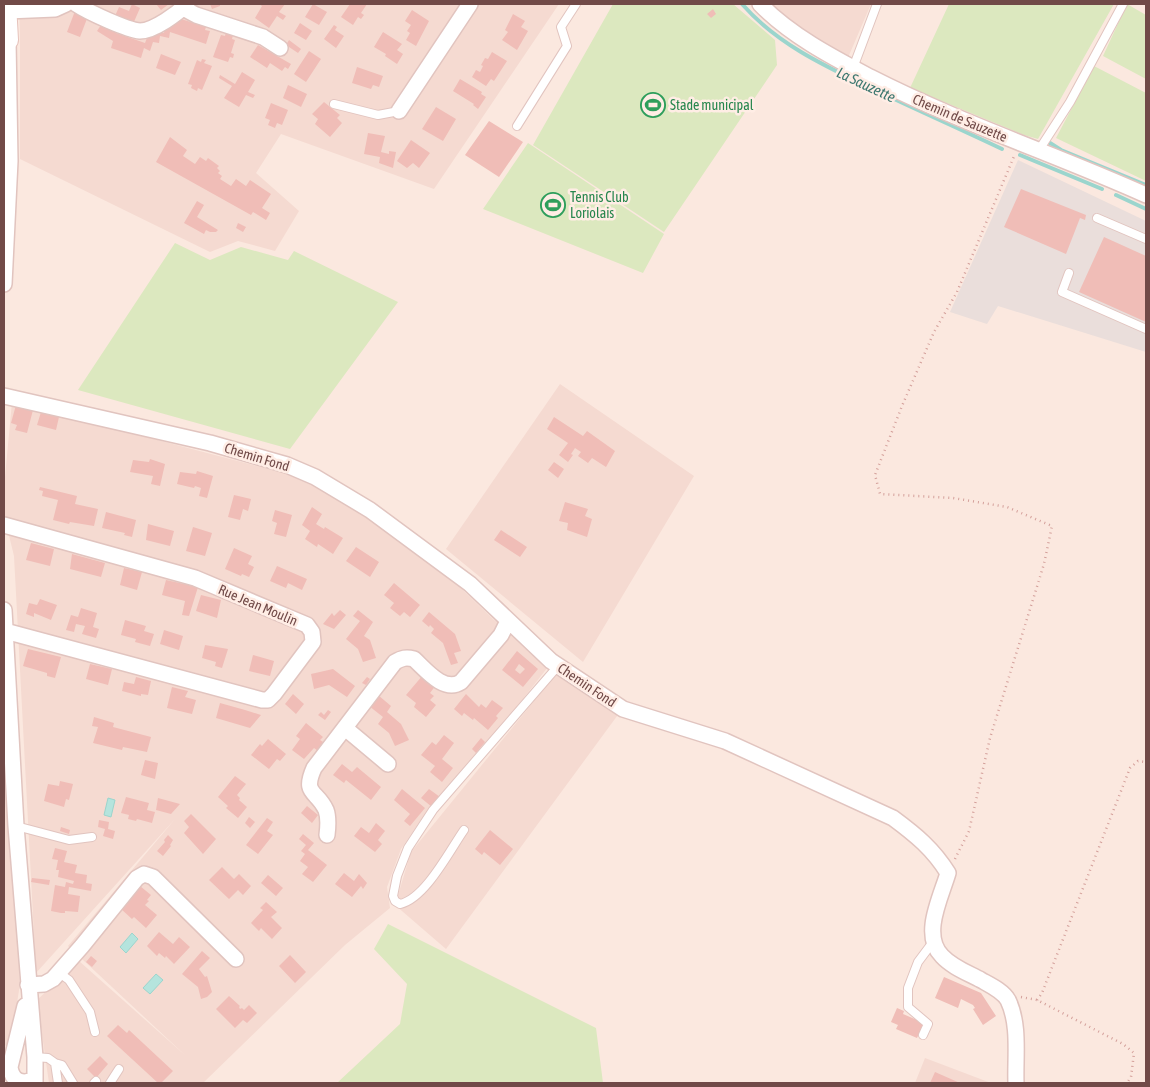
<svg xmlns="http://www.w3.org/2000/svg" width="1150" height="1087" font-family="'Asap Condensed',sans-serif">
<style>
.residential{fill:#f5dad1}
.industrial{fill:#eadedb}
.green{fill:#dce8bf}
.water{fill:#b5e4dd;stroke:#9bd5cd}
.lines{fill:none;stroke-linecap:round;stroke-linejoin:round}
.stream{stroke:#9bd5cd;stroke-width:4}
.building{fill:#f0bdb7;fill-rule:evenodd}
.lane-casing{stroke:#e1c4bf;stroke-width:10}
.street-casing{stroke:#e1c4bf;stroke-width:18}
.secondary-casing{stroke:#e6c3bc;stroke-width:22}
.path{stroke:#d4a09b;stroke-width:2.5;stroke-dasharray:1 4;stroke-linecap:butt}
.lane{stroke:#fff;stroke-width:8}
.street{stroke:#fff;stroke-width:15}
.secondary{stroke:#fff;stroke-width:20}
.labels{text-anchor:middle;stroke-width:5;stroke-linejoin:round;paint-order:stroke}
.leisure-label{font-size:14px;fill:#27864d;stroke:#ffede5;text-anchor:start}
.street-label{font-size:14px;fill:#714a48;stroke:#ffede5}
.water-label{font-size:15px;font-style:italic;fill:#3c776f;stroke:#ffede5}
</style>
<rect width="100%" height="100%" fill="#fbe8df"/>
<path class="residential" d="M19,4H559L434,189L281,134L256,173L299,211L275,251L238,241L210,252L20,159V34Z
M765,4H871L847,60L803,33Z
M560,384L694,476L583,662L446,549Z
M12,402L303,478L411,546L439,567L494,620L512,631L548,667L515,709L420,821L401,849L387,887L390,908L345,945L203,1083H49L37,1000L79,961L186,1056L68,946L175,819L36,973L14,556L5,519V477Z
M556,674L620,712L446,949L395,905L411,852Z
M4,762L16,898L20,984L11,1041L4,1047Z
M925,1058L991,1083H915Z"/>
<path class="industrial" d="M1018,160L1146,221V352L998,306L987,324L950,312Z"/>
<path class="green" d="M613,4H733L775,40L777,65L664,232L533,145Z
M949,4H1114L1038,139L1024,135L910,88Z
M1127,4L1146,15V79L1103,56Z
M1094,66L1146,93V181L1056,138Z
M528,143L664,234L643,273L483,209Z
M175,243L210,260L241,247L288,260L294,251L398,302L290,449L78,390Z
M388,924L596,1028L603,1083H337L400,1024L407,984L374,949Z"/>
<path class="water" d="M108,798L115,800L111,817L104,815Z
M132,933L138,939L126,953L120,947Z
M156,974L163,980L150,994L143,988Z"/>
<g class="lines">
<path class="stream" d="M742,4C778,45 827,67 875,90C917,110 960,129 1002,149
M1050,143L1061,150L1146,185
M1020,155L1102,189
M1116,195L1146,209"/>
</g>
<path class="building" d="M132,4L140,8L133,24L115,16L119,7L129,11Z
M156,4H169L161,10Z
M210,4H220V6L212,9Z
M259,4H285L279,12L286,16L283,20L277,16L269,28L255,18L262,6Z
M313,4L327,12L319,25L305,17Z
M350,4H367L361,13L364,15L361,19L358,17L353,25L341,17Z
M713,9L716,14L711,18L707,14Z
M412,10L429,21L416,46L406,40L410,33L407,31L411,25L405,21Z
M75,11L88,16L80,37L67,32Z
M513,14L525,21L521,27L528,31L517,50L502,40L508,32L505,30Z
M175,17L206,27L205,30L210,31L206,44L170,32L169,38L160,36L159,43L153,42L150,51L144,48L141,58L111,48L113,41L97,31L103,22L117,31L116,33L145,43L150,30L164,33L165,26L172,27Z
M300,23L312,31L306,40L294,33Z
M334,25L337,27L335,30L344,36L336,48L324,39Z
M226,32L233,35L232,39L235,40L231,53L234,54L233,58L230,57L228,62L213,57L221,35L225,36Z
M383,32L402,44L397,50L403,54L397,64L385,56L386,54L374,47Z
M289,40L301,49L298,53L286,45Z
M258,45L291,64L288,69L285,67L282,71L270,63L267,68L250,57Z
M309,51L321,59L306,82L294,74Z
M492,52L507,61L494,81L491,79L486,86L472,77L476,70L480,72L483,66L481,65L485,58L488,59Z
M161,54L181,62L175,75L156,68Z
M202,59L206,60L204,63L212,66L202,90L198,88L197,91L191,88L192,85L188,84L197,60L201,62Z
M357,67L383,76L379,87L373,85L371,89L352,83Z
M242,72L255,80L248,92L255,95L253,98L246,95L239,107L224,98L232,86L219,78L220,75L235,84Z
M460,79L482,92L481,94L486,97L478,109L473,105L474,104L453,91Z
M288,85L307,94L301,107L283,98Z
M324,102L340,115L337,118L342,123L330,137L315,124L318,119L312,114Z
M271,103L288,110L282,125L277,123L275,128L268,125L270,120L265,118Z
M436,107L456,119L443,141L422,129Z
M489,121L523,142L499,177L465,155Z
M368,133L385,136L381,152L389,154V151L396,152L393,168L379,163L380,157L364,154Z
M170,137L187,150L183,156L195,164L200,157L206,161L208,158L219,166L217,168L220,171L218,173L222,176L220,179L231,186L236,179L246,186L250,180L271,194L262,208L270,213L266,220L253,212L251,215L156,162Z
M411,140L430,153L419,168L413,163L407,168L397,161Z
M1021,189L1086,215L1085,220L1080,218L1066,254L1004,227Z
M197,201L204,205L197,217L218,230L216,232H210L206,230L204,234L184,223Z
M238,223L246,227L243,232L236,228Z
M1104,237L1146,256V322L1079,292Z
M16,405L33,410L27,433L15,430L17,425L11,423Z
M41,412L59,417L56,430L37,425Z
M554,417L583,436L587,431L615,451L606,467L592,458L588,463L578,456L581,452L575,448L571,454L573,455L568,462L559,455L568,443L547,429Z
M150,459L165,464L160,486L151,484L153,476L130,472L133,460L149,462Z
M554,462L564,469L558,478L548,470Z
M197,471L213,476L207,498L199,496L201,488L195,486L194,488L177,484L180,472L196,474Z
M40,487L77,496L75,504L98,509L94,526L70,522L69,524L53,520L58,500L42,496L43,491L39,490Z
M234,495L251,499L248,511L243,509L240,520L228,517Z
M565,502L588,509L585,516L592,519L587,537L567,530L568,523L559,521Z
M312,507L322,514L316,524L324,529L325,527L343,538L333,554L318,544L317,547L305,539L310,531L302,525Z
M275,510L292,515L286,537L274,534L277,523L272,521Z
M106,512L136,520L132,537L124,535L125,533L102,528Z
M148,524L174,531L170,546L146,540Z
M193,527L212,533L205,556L186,551Z
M501,530L527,547L520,557L494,540Z
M31,543L54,549L50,566L26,560Z
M356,547L379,562L370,577L346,561Z
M234,548L252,556L248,564L254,567L249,577L242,574L241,576L225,569Z
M72,554L105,563L101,577L70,569Z
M277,566L307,579L302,590L288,583L286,588L270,581Z
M124,568L142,572L137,590L120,585Z
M166,580L198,587L189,616L182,615L185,601L162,595Z
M394,583L420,605L410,617L404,612L400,616L390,608L394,603L384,595Z
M201,595L221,600L217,618L196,611Z
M40,599L57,605L51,620L34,613V617L26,614L29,603L37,605Z
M81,608L97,613L93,627L99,629L96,638L82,634L85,626L76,624L74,632L66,630L71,615L78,617Z
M340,610L346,615L334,629L323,624L332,613L334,616Z
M358,610L373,622L364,636L370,640L376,658L363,662L358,649L346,639L360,621L353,616Z
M429,612L455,634L461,651L454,653L458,663L451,665L443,643L431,633L434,629L430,625L429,627L422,621Z
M125,620L146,626L144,631L154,634L150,646L135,642L136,639L121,635Z
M164,630L183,636L179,650L160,644Z
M205,645L228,649L222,668L215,666L216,662L202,658Z
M28,649L61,657L55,678L47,676V673L23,666Z
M517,651L538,669L523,687L502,670ZM519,664L525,669L520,674L515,670Z
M253,655L274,661L270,676L249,671Z
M90,664L112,669L108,685L86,679Z
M333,669L355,686L347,697L329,685L314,689L311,674Z
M423,675L436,685L430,693L434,696L430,700L436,705L426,717L414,707L416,703L406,695Z
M136,677L151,681L148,695L141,694V696L122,691L124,682L134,684Z
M367,677L370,679L366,685L362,683Z
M172,687L188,691L185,697L196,700L192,714L167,708Z
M293,694L304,704L296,714L285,704Z
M466,694L479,707L481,704L486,708L492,700L503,708L496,716L498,718L488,730L474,718L473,720L464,713L462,716L454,709Z
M378,695L391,706L387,712L401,724L409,740L395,746L389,733L378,724L383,717L369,706Z
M220,703L245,710L261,715L250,728L216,718Z
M328,710L331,712L325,720L318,715L321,712L324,715Z
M94,717L114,723L113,727L151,737L147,752L123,747L122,750L93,743L98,727L92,726Z
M306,723L323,737L320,740L328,745L321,753L314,748L304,759L292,750L300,739L296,736Z
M444,735L454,743L442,759L453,768L442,782L430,772L435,766L421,755L432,742L436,745Z
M481,738L485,742L476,753L472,749Z
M268,739L286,754L280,761L277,759L269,769L251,755L260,744L262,746Z
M145,760L158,763L155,779L141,775Z
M342,764L352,772L357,767L381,787L371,800L346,780L344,783L333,775Z
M235,776L246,784L237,795L240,798L239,800L247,807L238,818L226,808L228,806L218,797Z
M60,781L73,784L69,800L66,799L64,807L44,801L48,784L59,786Z
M402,789L425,808L410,826L404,821L410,814L394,800Z
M429,789L440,797L432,807L421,798Z
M126,797L149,803L147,810L155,812L152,823L137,819L136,821L128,819L129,815L121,813Z
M158,798L180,804L171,814L156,810Z
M307,806L318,815L312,823L301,813Z
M191,814L216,839L203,854L184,833L189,827L184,821Z
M249,817L255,822L250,828L245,823Z
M267,818L273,822L267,831L273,835L258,854L246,845Z
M99,820L109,822L108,829L115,831L113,839L103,836L105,829L98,827Z
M376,823L385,831L378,840L382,844L375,852L354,836L361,827L369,833Z
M61,827L70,830L69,834L60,831Z
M490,830L513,849L500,865L484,852L482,855L475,849Z
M303,834L314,843L308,850L327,865L313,882L302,874L308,867L300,861L305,854L301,851L306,845L299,839Z
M168,835L173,840L170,845L171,846L163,856L157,851L165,842L164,840Z
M55,848L67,851L64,862L77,865L75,873L87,875L86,883L92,884L91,891L69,887L68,894L80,896L78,912L65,911V913H61L51,911L55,885L65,887L66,882L73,884L74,881L58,877L59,870H56L58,860L52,859Z
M222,867L234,879L239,874L251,886L243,895L238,890L229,899L209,880Z
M344,873L354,881L359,874L367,883L363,889L361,886L352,897L335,884Z
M268,875L283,888L276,896L261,883Z
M32,878L50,880L49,885L31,882Z
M140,886L151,895L147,900L149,901L145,905L157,915L146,928L134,917L132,919L120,908Z
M266,902L277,912L271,917L282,928L272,939L261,928L259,931L251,923L263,910L260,908Z
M159,932L173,944L179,937L190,947L174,964L166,956L165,958L159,953L157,956L147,946Z
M202,951L210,958L199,969L205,977L207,976L212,992L207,997L201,999L198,987L182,974Z
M290,955L306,972L295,983L279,966Z
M91,956L97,961L92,967L86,962Z
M944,977L981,993L996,1016L983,1025L973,1009L975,1008L973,1005L961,999L958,1008L935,998Z
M229,996L240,1006L239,1007L240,1009L242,1008L244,1010L249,1005L257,1013L247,1023L243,1020L235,1028L216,1009Z
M897,1008L904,1011L903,1014L924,1023L917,1038L896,1029L898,1025L891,1022Z
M118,1025L127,1033L129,1030L173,1071L161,1083H158L107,1036Z
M100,1056L108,1064L96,1078L87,1069Z
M935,1072L960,1083H930Z"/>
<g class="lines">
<defs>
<path id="lane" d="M853,68L877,4
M334,104L378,115L399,111
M517,126L567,46L561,27L576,4
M1039,150L1070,102L1123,4
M1097,218L1146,239
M1069,273L1062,292L1146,329
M16,826L69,840L92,837
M464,830C450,850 425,899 400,904L395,901L393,896L397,876L408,848L433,810L558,666
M58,972L69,980L90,1012L95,1032
M923,1035L928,1024L908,1007V988L918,962L933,942
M35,1057L48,1058L55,1063L58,1083
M55,1063L62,1065L73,1083
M94,1083L96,1081
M110,1083L119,1069"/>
<path id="street" d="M76,4C88,12 127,30 140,31C154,31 178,13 187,4
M760,4C790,35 832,57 870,77C960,123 1055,154 1146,195
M183,8L196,15L263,37L280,48
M7,11L55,9L66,4
M399,111L470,4
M4,284L10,161L8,40
M4,396L210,443L287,465L315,477L370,510L470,584L551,661L623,709L725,741L893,818C916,835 933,849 948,873C941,897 921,935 942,956C952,967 968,973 981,980C990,985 1003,991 1008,1000C1020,1025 1015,1057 1016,1083
M4,525L195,578L307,625L312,632L313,642L274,694L268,700H262L5,631
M4,610L16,826L35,1057V1083
M345,728L388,764
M327,835C328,827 329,818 326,810C317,790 302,795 314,768L395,662C402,658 406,657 414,659C426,670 444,693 461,682L501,635L508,621
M28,985L44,984L53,979L82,946L137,878L144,874L153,877L236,959
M25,1006L10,1067C12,1082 23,1085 35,1079"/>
<path id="secondary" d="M4,40H8L6,4"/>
</defs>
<use href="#lane" class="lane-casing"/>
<use href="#street" class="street-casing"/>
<use href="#secondary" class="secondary-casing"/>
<path class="path" d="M955,859L969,831L990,738L1044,564L1052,526L1007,507L953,498L880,494L875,475L902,406L934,332L957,292L1015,154
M1021,997L1037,1000L1123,1044L1134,1053L1131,1077L1127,1083
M1037,1000L1042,993L1130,768L1138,761L1146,762"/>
<use href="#lane" class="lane"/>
<use href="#street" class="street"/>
<use href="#secondary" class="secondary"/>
</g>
<defs>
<symbol id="stadium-ring" viewBox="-11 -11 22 22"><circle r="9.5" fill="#ffede5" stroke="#2e9e5b" stroke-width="1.5"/><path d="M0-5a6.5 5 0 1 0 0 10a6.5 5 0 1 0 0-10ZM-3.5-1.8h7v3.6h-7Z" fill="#2e9e5b"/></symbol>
</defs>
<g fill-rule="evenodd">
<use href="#stadium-ring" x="639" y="91" width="28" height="28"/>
<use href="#stadium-ring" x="539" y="191" width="28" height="28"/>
</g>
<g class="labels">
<g class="leisure-label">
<text x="670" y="110">Stade municipal</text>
<text x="570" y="202">Tennis Club<tspan x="570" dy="16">Loriolais</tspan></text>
</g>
<g class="street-label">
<text transform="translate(960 118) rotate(23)" y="5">Chemin de Sauzette</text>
<text transform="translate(257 457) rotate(17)" y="5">Chemin Fond</text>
<text transform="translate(258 605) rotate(23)" y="5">Rue Jean Moulin</text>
<text transform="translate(587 685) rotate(34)" y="5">Chemin Fond</text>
</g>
<g class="water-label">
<text transform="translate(866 85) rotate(25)" y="5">La Sauzette</text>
</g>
</g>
<rect width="1150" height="1087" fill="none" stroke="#714a48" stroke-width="10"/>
</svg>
